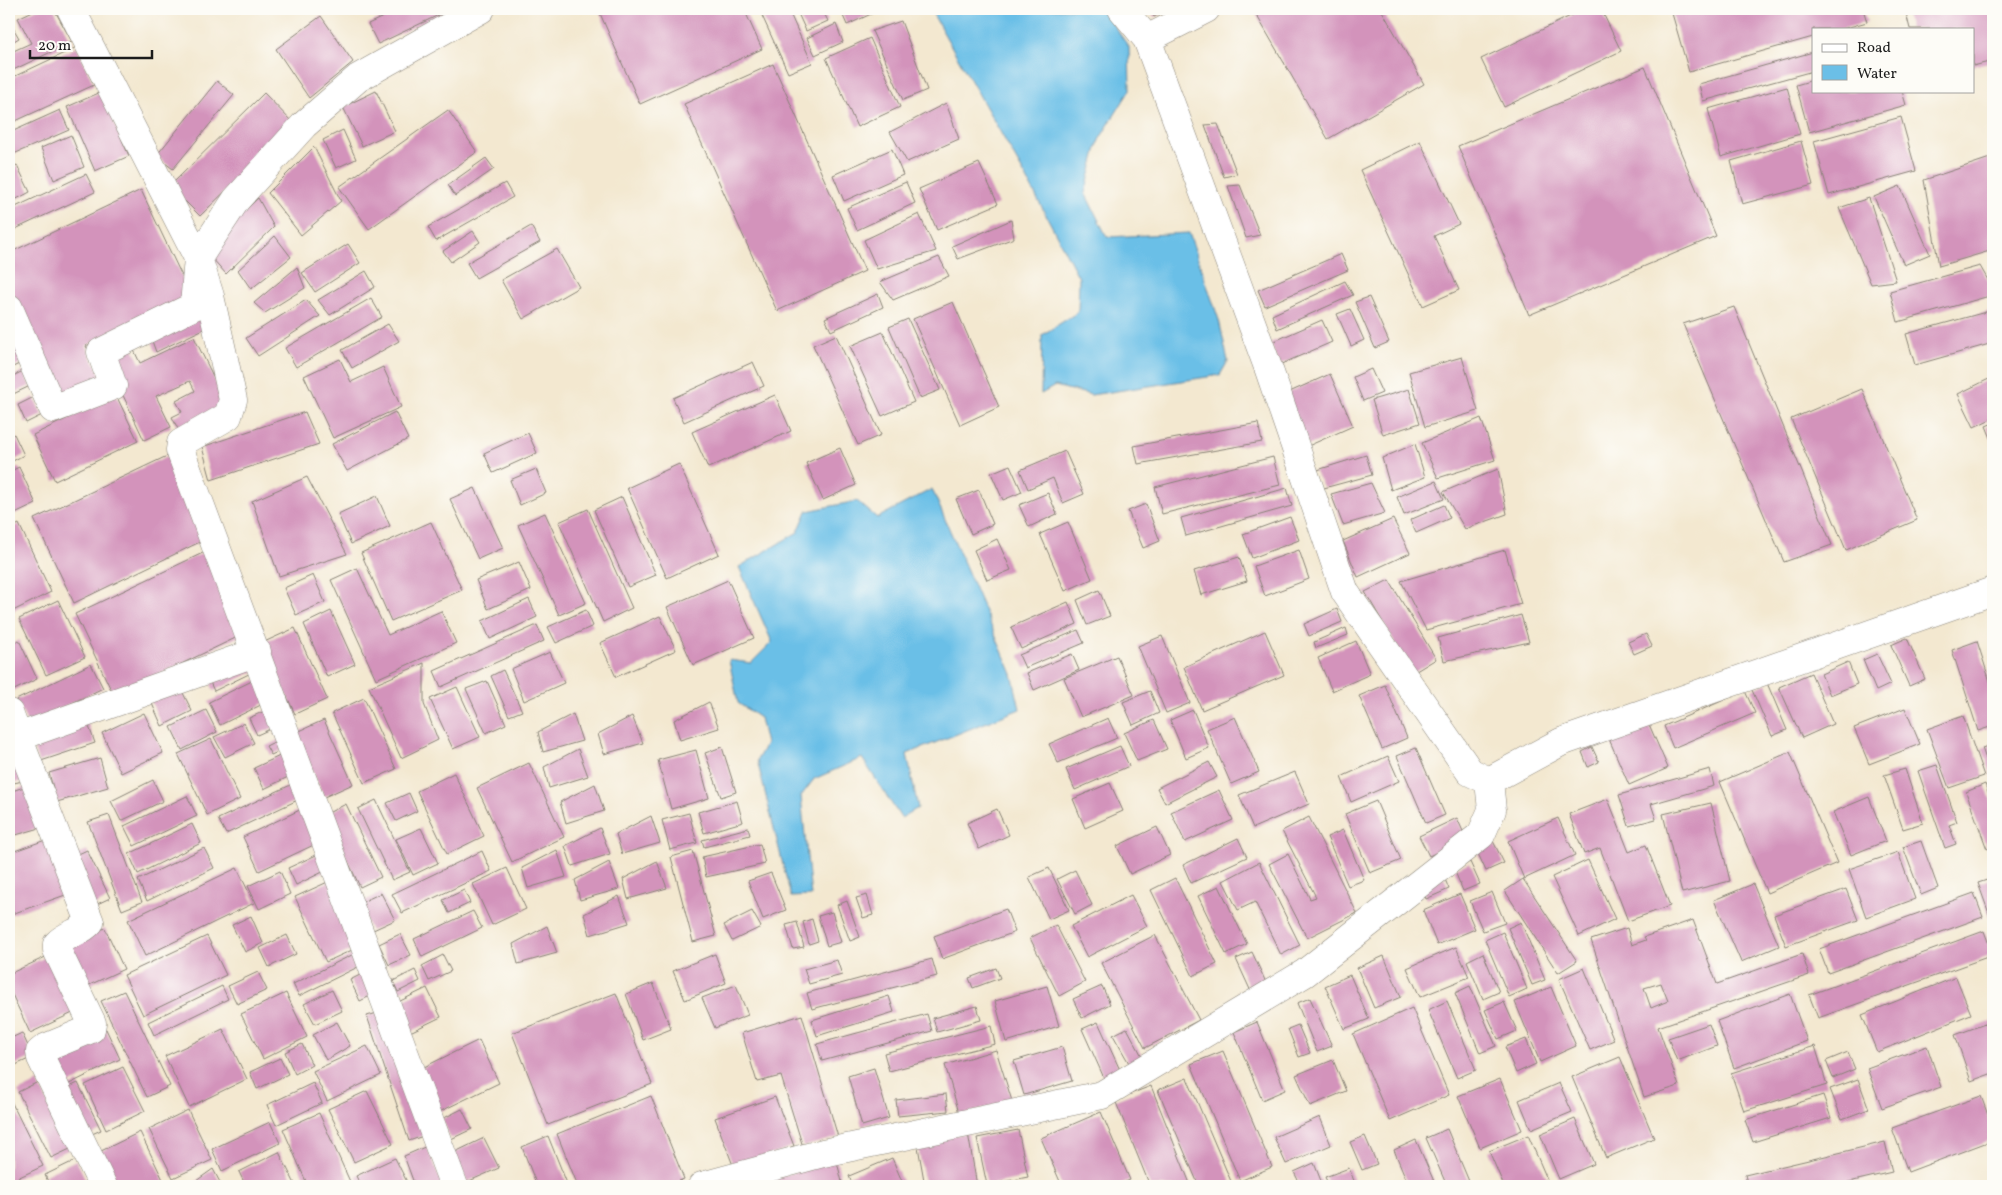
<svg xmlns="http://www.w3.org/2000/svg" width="2002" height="1195" font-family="Vollkorn,serif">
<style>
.water{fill:#6bbfe7;stroke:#446e82}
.building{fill:#d393bb;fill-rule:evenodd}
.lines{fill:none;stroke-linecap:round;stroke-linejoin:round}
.street-casing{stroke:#888276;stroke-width:29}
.street{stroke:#fff;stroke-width:28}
</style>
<rect width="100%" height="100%" fill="#fdfcf7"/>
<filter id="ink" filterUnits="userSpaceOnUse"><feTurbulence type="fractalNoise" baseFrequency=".02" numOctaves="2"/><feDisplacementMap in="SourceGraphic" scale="10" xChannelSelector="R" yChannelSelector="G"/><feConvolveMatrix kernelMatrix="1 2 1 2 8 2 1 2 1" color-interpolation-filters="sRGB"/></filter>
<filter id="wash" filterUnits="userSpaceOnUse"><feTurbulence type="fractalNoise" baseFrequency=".0096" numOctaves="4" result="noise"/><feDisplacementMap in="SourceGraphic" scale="20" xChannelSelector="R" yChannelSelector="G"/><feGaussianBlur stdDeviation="1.12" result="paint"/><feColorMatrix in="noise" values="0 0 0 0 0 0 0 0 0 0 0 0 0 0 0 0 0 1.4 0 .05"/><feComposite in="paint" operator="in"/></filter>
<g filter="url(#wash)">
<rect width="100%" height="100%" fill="#f3e8d0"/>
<path class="water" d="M930,9H1102L1129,47L1130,90L1099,140L1085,193L1107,237L1189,233L1219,320L1228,361L1220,375L1091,395L1055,386L1041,394L1042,335L1078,312L1079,278L1026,177Z
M932,489L1012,674L1020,709L907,754L918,808L901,818L862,758L814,779L801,796L811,896L791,897L757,760L766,744L760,718L738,703L729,660L751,663L772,642L739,567L798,532L807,511L857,501L877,518Z"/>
<g id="blocks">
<path class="building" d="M37,9H54L72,42L9,72V53L31,43L18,18Z
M400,9H451L378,44L368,24Z
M598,9H744L762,49L640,104Z
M759,9H788L812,63L788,73Z
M796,9H822L828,21L806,31Z
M840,9H882L847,25Z
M1149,9H1169L1154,17Z
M1253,9H1381L1424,84L1328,139Z
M1585,9H1601L1621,51L1504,107L1481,59Z
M1675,9H1863L1867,22L1842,29H1813V37L1689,72L1671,10Z
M1905,9H1993V61L1973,66V29H1910Z
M321,16L353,62L309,98L276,49Z
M9,21L19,38L9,44Z
M901,21L927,90L903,100L872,31Z
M836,24L843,42L815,55L807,38Z
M870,38L900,107L857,127L826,58Z
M77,47L94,85L9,124V79Z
M1813,52V71L1703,101L1699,84Z
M773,64L865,271L777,311L684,104Z
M1645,67L1716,236L1529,315L1458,146Z
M1813,80V91H1902L1906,105L1809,132L1796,85Z
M217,81L234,95L173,169L156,156Z
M1787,87L1800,134L1721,157L1708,109Z
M376,91L395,131L362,146L343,107Z
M101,92L129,156L95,171L67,107Z
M264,93L294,124L200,216L170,186Z
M946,103L959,139L907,162L890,132Z
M60,110L69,130L9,156V133Z
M448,110L477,152L369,229L339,187Z
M1901,117L1916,171L1829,195L1814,141Z
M1218,124L1237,174L1224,177L1205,125Z
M343,130L356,159L336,168L323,140Z
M71,135L84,167L54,180L41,148Z
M1420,141L1459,224L1434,236L1459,290L1423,306L1360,170Z
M1801,141L1813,185L1742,204L1731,161Z
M314,147L341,201L301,235L268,193Z
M892,149L903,175L844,201L833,175Z
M1993,157V250L1939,266L1924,180Z
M486,158L494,169L455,196L448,185Z
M979,163L998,204L937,230L919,189Z
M17,165L30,192L9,203V169Z
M86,174L95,192L9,232V210Z
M906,182L915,203L857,230L847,208Z
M505,183L513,197L436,241L428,227Z
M1240,185L1260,235L1246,238L1228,186Z
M1900,186L1930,254L1904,265L1874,197Z
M141,190L191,295L86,346L103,379L63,398L9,284V253Z
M258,198L274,227L226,274L205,250Z
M1869,198L1896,281L1871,284L1839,208Z
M919,214L936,251L877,269L864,240Z
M1011,220L1014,238L958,259L952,246Z
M531,226L540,242L476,278L467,263Z
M473,231L480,242L451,262L443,251Z
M275,236L291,257L251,289L238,270Z
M348,244L360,263L315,292L302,273Z
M557,249L579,287L523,319L501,280Z
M1341,254L1348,270L1265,306L1258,290Z
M939,257L949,276L893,300L880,282Z
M1980,266L1993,289V295L1898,322L1890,291Z
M297,267L305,288L265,313L254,303Z
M366,271L375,287L330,315L318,300Z
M1345,281L1353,295L1277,329L1272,315Z
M878,294L883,307L831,331L825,318Z
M1369,297L1389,342L1375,348L1355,302Z
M371,298L382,317L296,367L285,348Z
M306,300L320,316L258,356L246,338Z
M953,302L999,407L960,425L913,319Z
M1734,307L1832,545L1784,562L1683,324Z
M1350,309L1364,340L1351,346L1337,314Z
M1993,310V343L1915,365L1906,334Z
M209,314L214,324L156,352L152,341Z
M908,319L940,390L920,398L889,327Z
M1322,320L1332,342L1279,365L1270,343Z
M9,321L27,360L9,369Z
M388,324L399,341L352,368L342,350Z
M883,332L914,402L882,416L850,346Z
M836,335L881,435L858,445L813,345Z
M194,337L227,405L178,429L172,417L182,412L176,401L195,391L190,381L156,396L171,427L144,440L106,359L132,346L140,363Z
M1462,357L1478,411L1425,427L1409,372Z
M340,359L351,382L383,367L401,407L333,438L304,376Z
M753,362L764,386L684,422L673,398Z
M1371,369L1382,393L1363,401L1353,377Z
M23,371L30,386L9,396V378Z
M1330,374L1353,426L1308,446L1285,394Z
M1993,377V418L1974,427L1958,394Z
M1409,389L1420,423L1383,435L1372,400Z
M1862,389L1917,520L1846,550L1791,419Z
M116,395L138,441L55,481L33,435Z
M775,395L791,431L708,468L692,432Z
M34,397L42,415L26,423L18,405Z
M305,412L319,444L211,480L202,447Z
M395,412L408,439L347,471L332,444Z
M1481,418L1495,460L1438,478L1422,443Z
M1258,423L1262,442L1138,464L1134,446Z
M1993,423V443L1986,426Z
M528,433L537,453L493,473L484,453Z
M14,434L24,455L9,463V437Z
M1415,444L1425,477L1391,490L1382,458Z
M840,448L856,485L823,500L806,463Z
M1065,451L1084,494L1063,503L1053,478L1028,489L1020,470Z
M1366,455L1372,475L1324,488L1314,471Z
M167,456L206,539L74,603L34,519Z
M1273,457L1280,485L1162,514L1155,487Z
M679,464L719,554L667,578L627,488Z
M1010,465L1022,492L1003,500L991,473Z
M19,467L36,504L15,514L9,502V472Z
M536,469L546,493L520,505L510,480Z
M1498,469L1507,514L1465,529L1443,492Z
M307,477L347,554L279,576L252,501Z
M1436,481L1444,499L1404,515L1397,497Z
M1371,483L1385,513L1343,525L1331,494Z
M475,488L503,548L478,559L450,499Z
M1287,488L1292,506L1186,536L1181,518Z
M979,490L993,524L971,534L956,499Z
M1048,493L1057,514L1029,527L1019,505Z
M377,496L390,526L351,544L338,514Z
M622,497L656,575L628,587L594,510Z
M1146,504L1160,541L1143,548L1128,511Z
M1444,505L1450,518L1416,533L1410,520Z
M588,509L632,608L603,622L559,522Z
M545,513L586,603L559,615L518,525Z
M1290,517L1299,540L1252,558L1243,534Z
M1393,519L1410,553L1358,577L1343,541Z
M431,522L462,590L391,621L361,553Z
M1068,522L1092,579L1065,591L1040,534Z
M19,524L51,592L9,613V529Z
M997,539L1011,570L987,580L974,550Z
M209,550L248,632L114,696L75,614Z
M1299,550L1309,579L1265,596L1254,566Z
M1505,550L1521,604L1426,630L1401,581Z
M1239,557L1247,581L1201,595L1194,571Z
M519,562L531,590L488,609L476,580Z
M357,568L388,635L441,611L456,643L376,679L331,580Z
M313,575L325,602L296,615L284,588Z
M728,580L754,638L693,665L667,607Z
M1389,580L1436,659L1413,673L1365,592Z
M1099,590L1110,616L1087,625L1077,600Z
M529,599L537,617L490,639L482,621Z
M58,600L85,657L46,675L19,619Z
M1068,602L1077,624L1021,649L1011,627Z
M1337,609L1342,622L1309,636L1304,624Z
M586,610L593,626L556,643L548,627Z
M331,611L355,664L327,677L304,624Z
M1521,615L1529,642L1444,661L1438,638Z
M660,616L676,650L616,677L600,643Z
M537,625L544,641L441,687L434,671Z
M295,628L327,699L295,714L262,643Z
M1346,628L1348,635L1316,648L1314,642Z
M1078,630L1084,643L1025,668L1019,655Z
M1265,631L1284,675L1202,710L1184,667Z
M1646,634L1652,646L1634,654L1628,642Z
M1162,636L1190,703L1166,713L1138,646Z
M1907,638L1925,679L1909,686L1891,645Z
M19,640L37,679L12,691L9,686V645Z
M1356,641L1370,674L1332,691L1318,658Z
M1977,641L1993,691V726L1978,731L1952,650Z
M550,652L564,683L524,701L511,669Z
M1072,654L1079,670L1034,690L1027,673Z
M1877,654L1891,684L1876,691L1863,660Z
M1117,656L1134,695L1081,717L1064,678Z
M248,658L255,671L214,691L208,678Z
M1848,662L1857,684L1830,695L1821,674Z
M424,663V704L438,740L401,758L369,687Z
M91,664L103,688L28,724L16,700Z
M503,670L522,711L509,716L491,676Z
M1811,673L1833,724L1802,738L1779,687Z
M256,679L267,702L220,725L209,702Z
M487,681L506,724L486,733L466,689Z
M178,683L192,711L162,726L149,697Z
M1767,683L1787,730L1772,736L1752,690Z
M1385,685L1407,738L1382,749L1359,696Z
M457,687L480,737L453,749L430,699Z
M1150,691L1159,713L1133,725L1123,702Z
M1745,691L1755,713L1673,748L1664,726Z
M364,698L396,769L364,783L332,713Z
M709,702L719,728L680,740L674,720Z
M1905,708L1920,744L1869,764L1854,728Z
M269,709L277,726L257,735L249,718Z
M206,710L217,732L182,750L171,727Z
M1193,710L1209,748L1186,758L1170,720Z
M144,713L163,753L121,773L102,733Z
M573,714L582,741L543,752L538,732Z
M632,716L643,743L604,754L598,734Z
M1963,716L1984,776L1949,788L1927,729Z
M1235,717L1259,772L1231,784L1207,729Z
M1108,718L1117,738L1058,763L1049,744Z
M324,720L353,784L324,797L295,733Z
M1154,720L1167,749L1137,761L1124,733Z
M87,721L95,743L38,762L31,739Z
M1648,722L1668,768L1629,785L1609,739Z
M244,723L254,743L225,757L214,737Z
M282,738L287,748L271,755L266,746Z
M211,739L240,799L207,815L178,754Z
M1993,744V779L1982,748Z
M9,745L23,781L9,784Z
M1120,746L1129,766L1075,790L1066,769Z
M722,747L736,792L721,797L705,753Z
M1592,747L1599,762L1588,767L1582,752Z
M1416,748L1445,815L1426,823L1397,756Z
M578,749L588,776L549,788L544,767Z
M696,750L709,798L671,809L658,760Z
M1790,752L1837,863L1767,893L1720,782Z
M284,754L294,774L264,789L254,768Z
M1388,756L1399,781L1351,802L1341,777Z
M100,758L108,787L57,802L49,773Z
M1209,762L1217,777L1165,803L1157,788Z
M529,763L564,837L512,862L477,788Z
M1937,765L1957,822L1949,825L1956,844L1945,848L1918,771Z
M1710,769L1714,786L1651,804L1656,819L1629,826L1619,795Z
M1905,769L1923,823L1903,829L1884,775Z
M1295,772L1309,804L1253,828L1239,795Z
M454,773L484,836L447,854L417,791Z
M153,780L163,801L121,821L111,801Z
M297,782L304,797L226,834L218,819Z
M1110,783L1123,811L1085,828L1073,799Z
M595,784L604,811L566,823L560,802Z
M1985,784L1993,806V846L1987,849L1966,792Z
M27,786L40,828L9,837V792Z
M1219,790L1233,820L1185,842L1171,812Z
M409,793L417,811L396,821L387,803Z
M187,796L197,816L134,846L124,826Z
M1869,797L1886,841L1851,855L1833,812Z
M1608,799L1629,852L1646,845L1670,906L1628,921L1600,848L1584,854L1569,814Z
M376,800L410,872L392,880L358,809Z
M737,801L743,822L704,833L698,812Z
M1376,801L1401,860L1370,873L1345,814Z
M1711,803L1730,881L1682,893L1663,814Z
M346,804L381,877L360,887L326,814Z
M306,807L322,841L259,871L243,837Z
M997,809L1009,835L979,849L967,823Z
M689,813L697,843L670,850L662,820Z
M109,815L142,902L122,910L88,822Z
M651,816L660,843L622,854L616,834Z
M1309,817L1357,913L1307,938L1269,864L1288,854L1310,899L1316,897L1282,831Z
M1457,818L1466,838L1429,856L1419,836Z
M1558,818L1575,855L1524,879L1508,841Z
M192,824L201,843L138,874L129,854Z
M1157,827L1170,855L1130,874L1117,846Z
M421,828L438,863L413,875L396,839Z
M600,828L610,854L572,866L565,846Z
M748,828L750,835L704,847L702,840Z
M1343,830L1364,880L1348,886L1327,837Z
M1491,837L1504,863L1486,871L1474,845Z
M51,838L71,893L9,915V853Z
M1238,838L1247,857L1191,883L1183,865Z
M1921,841L1938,888L1921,895L1903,847Z
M760,844L765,864L706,877L702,857Z
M204,848L214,868L147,901L138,880Z
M87,850L110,898L93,906L70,858Z
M557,850L566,877L528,888L522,868Z
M325,851L333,867L296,885L288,868Z
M482,851L491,871L402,913L392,894Z
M693,851L716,936L693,942L671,857Z
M1898,852L1915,899L1866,917L1849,869Z
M1588,860L1615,919L1579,936L1552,877Z
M657,861L667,888L628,899L623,879Z
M609,862L619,889L580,900L575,880Z
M1259,862L1300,945L1281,955L1255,902L1238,910L1223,881Z
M1470,862L1480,884L1463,891L1454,869Z
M237,868L254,903L145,956L128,920Z
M507,868L526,909L492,925L473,884Z
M1049,868L1069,910L1049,919L1029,877Z
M1075,870L1092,905L1075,914L1057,879Z
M280,871L290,894L259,909L248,886Z
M771,873L786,910L763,919L748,881Z
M1444,877L1449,889L1426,899L1421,886Z
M1175,878L1217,964L1193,976L1151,890Z
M1993,878V918L1991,919L1978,883Z
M1523,879L1577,961L1558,973L1505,891Z
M332,880L363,945L326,962L295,897Z
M1753,884L1779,946L1741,962L1714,900Z
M1219,886L1247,944L1226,954L1198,896Z
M1846,889L1858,920L1786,946L1774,915Z
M464,890L470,903L449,913L443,900Z
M1492,892L1505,923L1483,931L1470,901Z
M381,893L395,920L371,931L358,904Z
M1974,893L1983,917L1828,973L1819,949Z
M1460,894L1475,929L1437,945L1423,910Z
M867,895L873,915L863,918L856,898Z
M1131,895L1147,926L1087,957L1071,926Z
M619,896L629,923L590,935L584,914Z
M847,901L860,937L850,941L837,905Z
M1006,909L1015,932L942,959L934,936Z
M473,911L482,928L422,957L414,939Z
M752,911L761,927L732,941L724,925Z
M832,912L841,942L827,946L818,916Z
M251,916L263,943L245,952L232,925Z
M812,919L818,941L809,944L803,922Z
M1693,920L1717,984L1802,954L1809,975L1658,1027L1679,1086L1644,1097L1591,940L1627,928L1632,945L1646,940L1644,937ZM1661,983L1668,1001L1651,1008L1644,988Z
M797,922L804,947L793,949L786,925Z
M1521,922L1545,980L1532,985L1508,928Z
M1056,925L1085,982L1059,996L1030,938Z
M547,926L557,953L518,964L513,944Z
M105,928L124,969L85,987L66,946Z
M1984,931L1993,955L1818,1018L1809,995Z
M1503,932L1527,989L1509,997L1485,940Z
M400,934L411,955L389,965L379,944Z
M287,935L296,954L269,967L260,948Z
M1155,935L1199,1020L1145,1048L1101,963Z
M207,936L226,975L143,1015L124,975Z
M1456,947L1469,977L1420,997L1407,968Z
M358,952L364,964L299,996L293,984Z
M1252,952L1269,989L1253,996L1236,959Z
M1483,953L1499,992L1483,999L1467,961Z
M52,954L79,1010L30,1033L9,988V974Z
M715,954L726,983L685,1000L673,971Z
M443,955L451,971L429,981L422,966Z
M1384,956L1401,997L1374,1008L1357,968Z
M932,959L937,976L812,1009L807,993Z
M837,960L842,975L809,984L804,969Z
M996,968L1000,978L973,988L969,978Z
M1584,968L1614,1040L1590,1050L1559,979Z
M415,970L420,981L398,992L393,981Z
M258,972L267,990L237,1004L228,986Z
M366,972L376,993L360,1001L350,980Z
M1350,975L1369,1019L1344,1029L1325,986Z
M1956,977L1971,1014L1877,1052L1862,1015Z
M653,983L671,1029L643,1040L626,994Z
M736,985L748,1015L715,1028L702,998Z
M222,986L228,999L154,1035L148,1022Z
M1047,986L1059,1026L1006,1042L995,1001Z
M1102,986L1110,1004L1082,1018L1073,999Z
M1470,986L1496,1046L1480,1053L1455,993Z
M1551,987L1576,1046L1540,1062L1515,1002Z
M427,988L441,1017L408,1033L394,1004Z
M332,990L342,1011L315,1024L304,1004Z
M124,991L170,1086L147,1097L101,1001Z
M286,993L307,1037L263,1059L241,1014Z
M616,993L652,1084L548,1125L512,1033Z
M1790,994L1807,1041L1734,1068L1717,1021Z
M889,996L894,1012L817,1036L812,1020Z
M1310,998L1332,1046L1317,1052L1297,1003Z
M1447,1001L1476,1070L1457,1078L1428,1010Z
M1504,1002L1517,1031L1498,1039L1485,1010Z
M977,1006L981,1020L937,1032L933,1018Z
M1412,1008L1449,1095L1390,1121L1353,1034Z
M384,1011L426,1135L409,1141L367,1016Z
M927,1014L932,1031L822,1061L817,1044Z
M802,1015L838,1137L803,1147L781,1076L757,1082L742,1033Z
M1993,1021V1073L1971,1081L1955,1035Z
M337,1022L350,1046L326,1060L313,1035Z
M1098,1022L1120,1070L1104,1078L1082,1029Z
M1257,1022L1285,1090L1262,1100L1234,1032Z
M1709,1024L1717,1046L1677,1061L1668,1038Z
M1298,1025L1310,1053L1299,1057L1288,1029Z
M991,1026L995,1044L889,1071L884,1053Z
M1127,1028L1143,1058L1130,1065L1113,1035Z
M106,1029L120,1059L59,1089L45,1059Z
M223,1029L247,1079L189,1107L165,1056Z
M22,1033L33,1057L9,1068V1039Z
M1526,1039L1536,1064L1516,1073L1505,1047Z
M479,1040L499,1083L437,1113L416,1071Z
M302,1044L312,1065L295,1074L285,1052Z
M367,1046L381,1075L327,1101L313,1071Z
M1815,1046L1827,1085L1744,1111L1731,1073Z
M1927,1046L1941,1087L1882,1108L1867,1068Z
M1062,1047L1072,1081L1024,1095L1014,1061Z
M996,1050L1012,1101L960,1116L945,1065Z
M1223,1051L1272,1167L1240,1181L1191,1064Z
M1848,1052L1855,1069L1833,1078L1826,1061Z
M1620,1057L1654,1138L1606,1158L1572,1077Z
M280,1058L288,1074L257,1089L250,1072Z
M1333,1060L1346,1091L1310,1106L1296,1075Z
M123,1067L145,1111L106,1130L85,1085Z
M874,1068L889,1118L862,1126L848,1076Z
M1187,1078L1233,1186H1199L1158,1090Z
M1500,1079L1522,1130L1480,1148L1458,1096Z
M1858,1079L1869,1109L1842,1119L1830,1089Z
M38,1082L70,1149L51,1158L18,1092Z
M78,1083L101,1130L83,1138L61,1091Z
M313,1083L322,1103L276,1125L267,1105Z
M1559,1083L1572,1112L1531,1129L1519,1100Z
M1151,1086L1191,1186H1150L1115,1100Z
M367,1091L393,1144L354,1162L328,1109Z
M946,1094L948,1111L898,1116L896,1100Z
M1823,1095L1831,1118L1753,1142L1745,1120Z
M651,1096L684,1179L667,1186H578L557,1134Z
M1981,1096L1993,1129V1140L1908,1172L1892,1128Z
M9,1097L43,1166L9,1182Z
M775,1097L794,1146L734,1168L715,1118Z
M462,1109L472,1129L451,1139L442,1119Z
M188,1110L212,1160L173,1178L149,1129Z
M1101,1112L1130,1180L1116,1186H1062L1041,1138Z
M319,1113L352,1186H308L283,1129Z
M1320,1117L1331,1145L1286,1164L1274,1137Z
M1575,1119L1594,1164L1559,1179L1540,1134Z
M270,1122L280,1143L222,1171L212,1149Z
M1447,1129L1471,1186H1447L1426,1138Z
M1018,1130L1028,1177L987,1185L977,1138Z
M140,1132L166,1186H113L97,1153Z
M968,1133L977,1186H925L917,1141Z
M1528,1135L1547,1179L1532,1186H1504L1489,1151Z
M548,1136L568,1186H537L522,1147Z
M1365,1136L1377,1164L1362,1170L1350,1142Z
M484,1138L499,1168L467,1182L453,1153Z
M1416,1140L1436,1186H1409L1394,1150Z
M1885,1142L1892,1172L1832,1186H1748L1745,1175Z
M427,1146L443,1186H415L404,1156Z
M279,1152L296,1186H246L239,1172Z
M395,1158L409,1186H361L356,1176Z
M836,1158L843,1186H752Z
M892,1158L904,1186H853L849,1176Z
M76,1160L89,1186H50L45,1175Z
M1314,1163L1323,1186H1301L1294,1172Z
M1349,1168L1356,1186H1329L1325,1177Z
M213,1169L222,1186H189Z"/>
</g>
</g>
<g filter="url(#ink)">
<use href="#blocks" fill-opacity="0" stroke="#888276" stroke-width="1"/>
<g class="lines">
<defs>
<path id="street" d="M71,9L198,258L210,296L233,400L228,416L181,443L180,450L454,1186
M1122,9L1147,39L1269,370L1345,592L1470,772L1489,781
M1147,39L1206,9
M9,308L53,409L113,386L101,352L194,306L198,258L236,200L304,125L358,78L481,9
M9,713L18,737L257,652
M18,737L90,922C81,933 66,934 57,944V950L92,1023L91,1029L45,1048L40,1052L41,1058L103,1186
M702,1186L823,1153L1102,1095L1305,973L1481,835L1492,810L1489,781L1561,742L1993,591"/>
</defs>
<use href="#street" class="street-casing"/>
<use href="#street" class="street"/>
</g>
</g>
<rect width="2002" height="1195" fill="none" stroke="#fdfcf7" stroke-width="30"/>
<rect x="1812" y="28" width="162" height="65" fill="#fdfcf7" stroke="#a3a29f"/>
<rect x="1822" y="44" width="25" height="8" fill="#ffffff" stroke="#a3a29f"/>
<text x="1857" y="52" font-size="15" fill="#1c1c1c">Road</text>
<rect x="1822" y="65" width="25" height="15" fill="#6bbfe7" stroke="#a3a29f"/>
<text x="1857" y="78" font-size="15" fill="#1c1c1c">Water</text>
<path d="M30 50v8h122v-8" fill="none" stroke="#1c1c1c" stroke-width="2.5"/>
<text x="38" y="50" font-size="15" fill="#1c1c1c" stroke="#fdfcf7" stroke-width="4" paint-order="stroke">20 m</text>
</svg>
